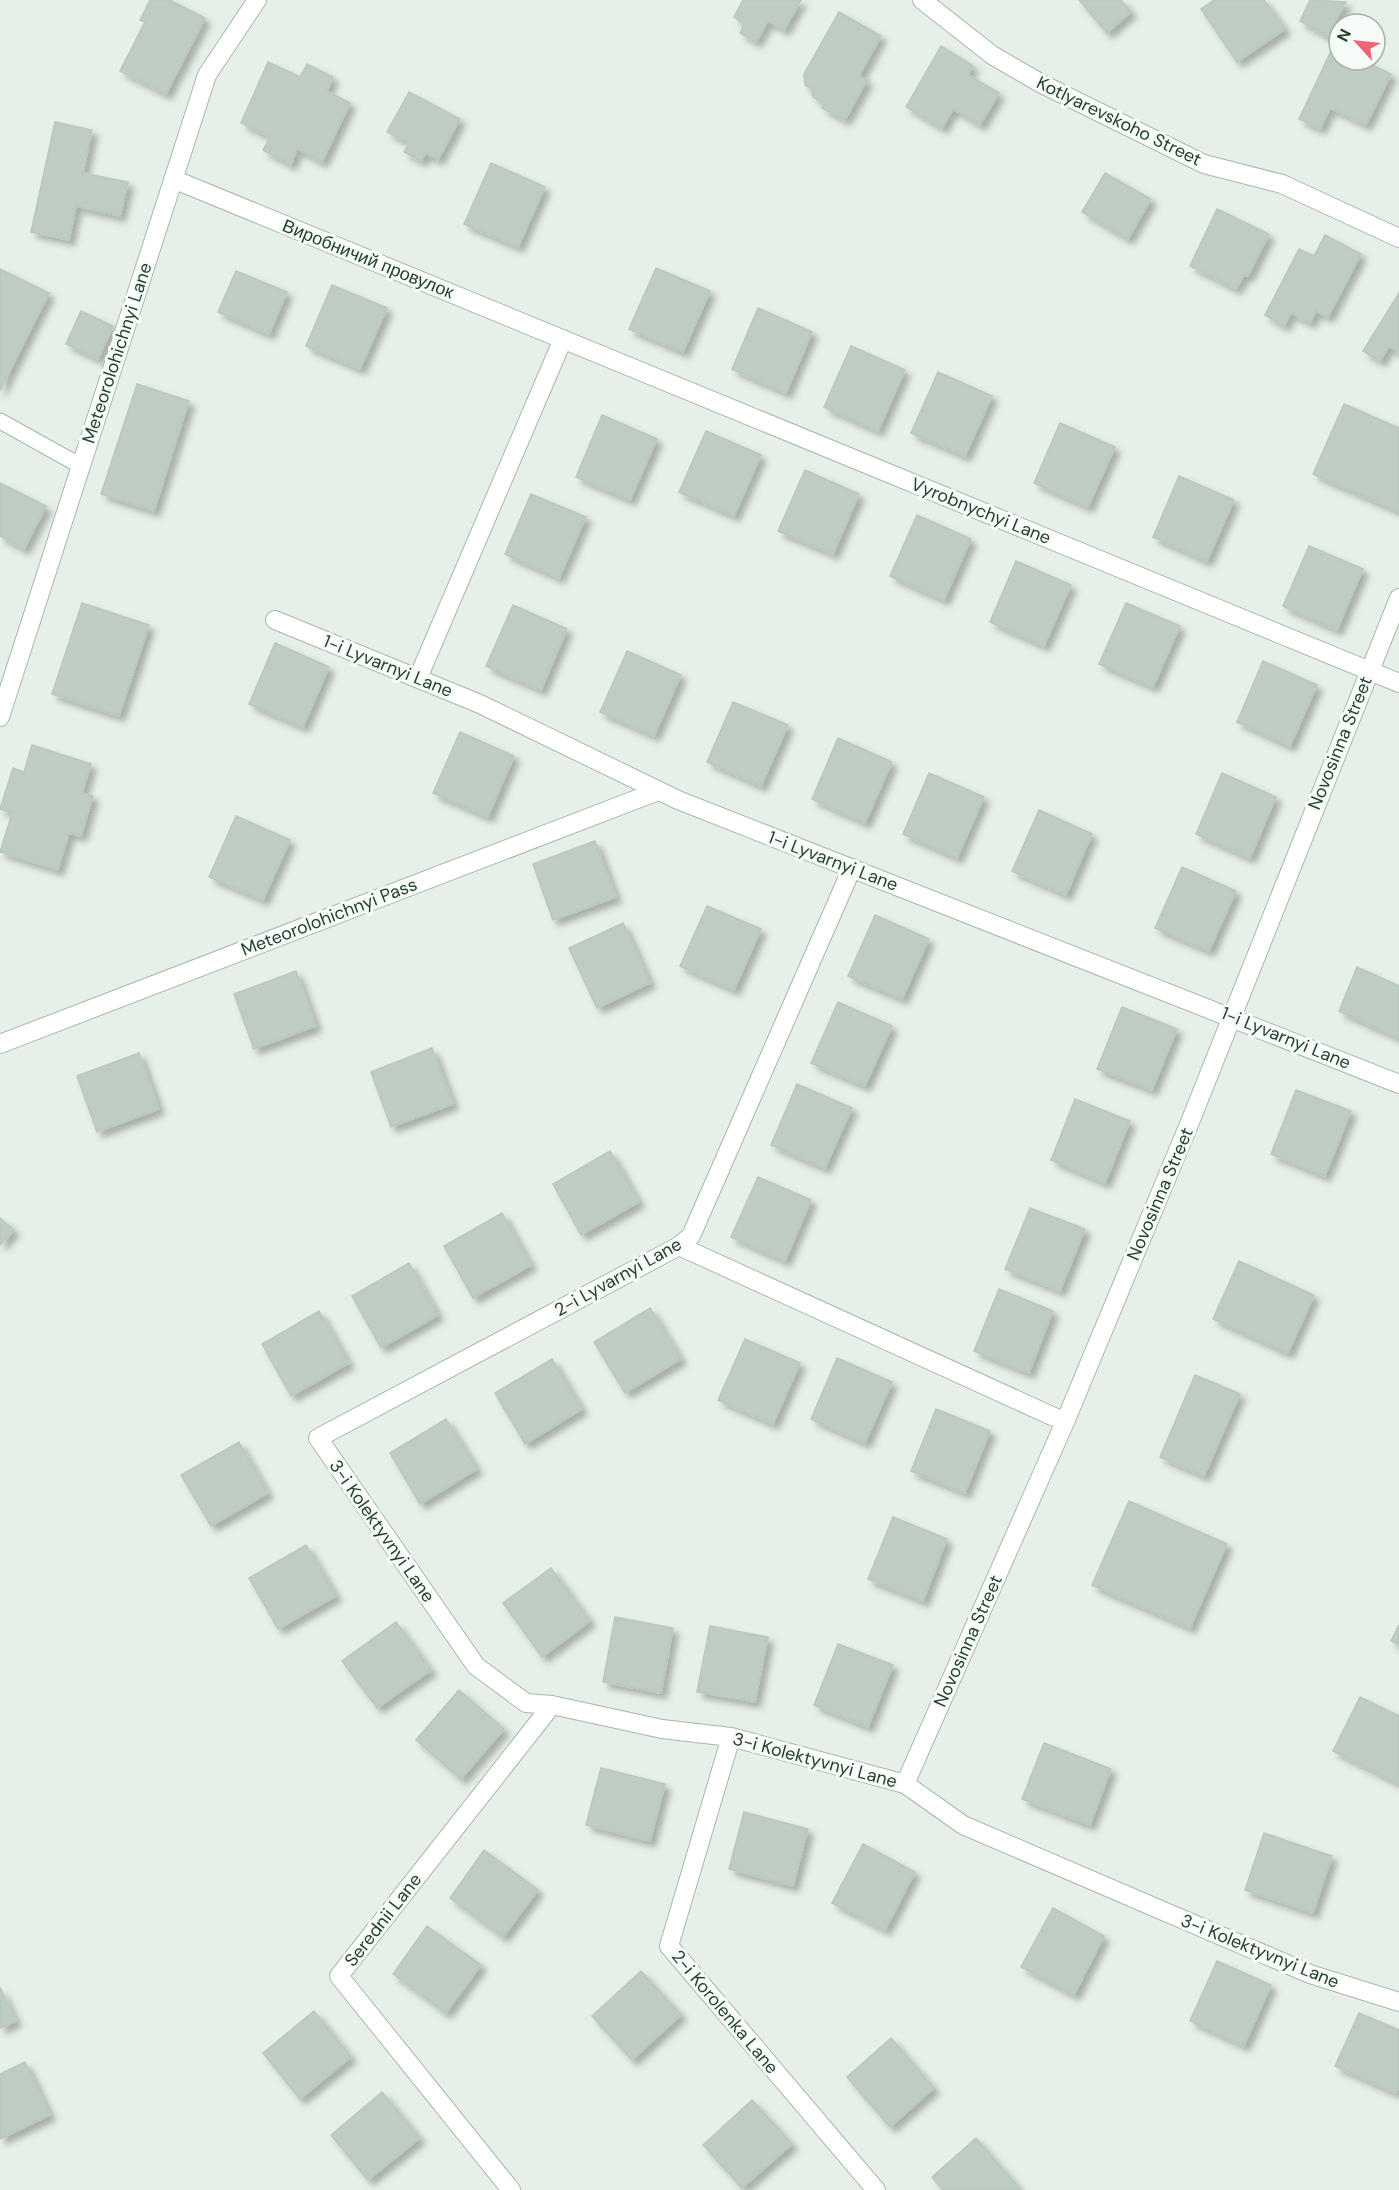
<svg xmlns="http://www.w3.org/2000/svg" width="1399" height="2190" font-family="'DM Sans',sans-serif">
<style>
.building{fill:#beccc2;stroke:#b9c8bc;stroke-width:1.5;filter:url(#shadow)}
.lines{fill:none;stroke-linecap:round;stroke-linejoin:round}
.lane-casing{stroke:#a8b7ad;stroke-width:17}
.street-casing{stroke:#a8b7ad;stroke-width:20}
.lane{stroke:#fff;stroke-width:15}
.street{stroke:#fff;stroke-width:18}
.labels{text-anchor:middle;stroke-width:6;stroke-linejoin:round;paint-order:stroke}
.street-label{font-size:18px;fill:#25412f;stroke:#f7fbf8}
</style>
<defs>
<filter id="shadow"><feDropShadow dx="5.5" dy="5.5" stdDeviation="3" flood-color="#0004"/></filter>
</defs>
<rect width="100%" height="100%" fill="#e6efe8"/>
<path class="building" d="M150,0H170L205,18L166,94L120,71L145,22L140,20Z
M743,0H801L784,30L768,21L756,42L740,33L744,24L734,17Z
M1079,0H1121L1131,12L1107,33Z
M1214,0H1264L1285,29L1237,62L1201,9Z
M1310,0L1346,2L1327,36L1300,21Z
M839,12L881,36L859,76L867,80L845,120L822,108L825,103L813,97L812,89L805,85L804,74Z
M1339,34V60H1362L1391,74L1366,125L1330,108L1320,129L1299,119Z
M941,46L973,66L968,75L999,93L980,125L953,109L942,128L906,107Z
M268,62L300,77L307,64L333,77L327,91L350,103L322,162L297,149L291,165L263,150L270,137L241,123Z
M409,92L460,119L438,160L426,153L421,161L404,152L409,143L387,132Z
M55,122L92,130L83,173L128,182L120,216L76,206L69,240L31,232Z
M491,163L545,187L518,247L464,224Z
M1105,173L1151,199L1128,239L1082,212Z
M1217,209L1269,234L1248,276L1244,275L1236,289L1190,266Z
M1325,235L1361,254L1328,317L1316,311L1310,323L1291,313L1284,326L1265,315L1299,249L1314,256Z
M656,268L710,291L683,352L629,329Z
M0,269L49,293L0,391Z
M236,271L287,292L269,334L218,312Z
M332,285L387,308L360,369L306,346Z
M1399,293V353L1389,346L1380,361L1363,351Z
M758,308L812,332L786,393L732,369Z
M81,311L113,326L98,359L66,344Z
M851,346L905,370L878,431L824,407Z
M938,372L992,396L965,456L911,433Z
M137,384L189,401L154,511L101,494Z
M1344,404L1399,428L1398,511L1313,474Z
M602,415L657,439L630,500L576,477Z
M1060,423L1115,447L1088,507L1034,483Z
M706,431L761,455L734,516L679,492Z
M805,470L859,494L833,554L778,531Z
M1179,476L1234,500L1207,561L1153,537Z
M0,483L46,506L24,549L0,536Z
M531,494L586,517L559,578L505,554Z
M917,515L971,539L944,600L890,576Z
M1309,546L1363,569L1337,630L1283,606Z
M1016,561L1071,585L1044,646L990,622Z
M82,603L149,625L119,716L52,694Z
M1126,603L1180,626L1153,687L1099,664Z
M513,605L567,629L541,690L486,666Z
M275,643L329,667L303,727L249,704Z
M627,651L681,675L654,736L600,712Z
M1263,661L1317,685L1290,746L1237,722Z
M733,702L788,725L761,786L707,762Z
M460,732L514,756L488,817L433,793Z
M838,738L892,762L865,823L812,799Z
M32,745L91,764L82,793L93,796L81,836L69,833L58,870L0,852L12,813L0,809L13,768L24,772Z
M929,773L984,797L957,858L903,834Z
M1222,773L1276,797L1250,858L1196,834Z
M1039,810L1092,834L1066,895L1012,871Z
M236,816L290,840L263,900L209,877Z
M595,841L616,897L553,920L533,864Z
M1182,867L1236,891L1209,951L1155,928Z
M707,906L761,929L734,990L680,966Z
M875,915L929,939L902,999L848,976Z
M623,923L650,983L597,1008L569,948Z
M1357,967L1399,986V1038L1339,1011Z
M296,971L316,1026L254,1049L234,994Z
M838,1002L892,1026L865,1086L811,1063Z
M1122,1007L1177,1029L1152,1090L1097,1069Z
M432,1048L453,1104L391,1127L371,1072Z
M139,1053L159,1109L97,1132L77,1076Z
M797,1084L852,1108L825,1168L771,1145Z
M1296,1090L1351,1111L1325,1176L1271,1154Z
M1075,1099L1130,1121L1105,1183L1051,1160Z
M610,1151L639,1202L581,1235L553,1184Z
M758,1177L811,1200L785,1261L731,1237Z
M1030,1208L1085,1229L1060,1291L1005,1269Z
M502,1213L531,1265L473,1298L444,1246Z
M0,1218L14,1230L0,1245Z
M1239,1261L1314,1295L1288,1353L1213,1319Z
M409,1263L438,1315L381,1348L352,1296Z
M999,1289L1053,1311L1029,1373L974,1351Z
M650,1308L681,1359L625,1393L594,1342Z
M319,1311L349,1363L291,1396L262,1344Z
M745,1339L800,1363L773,1424L718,1400Z
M837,1358L892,1382L865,1443L811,1419Z
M552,1359L582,1409L525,1444L495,1393Z
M1195,1375L1240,1394L1204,1476L1160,1457Z
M936,1409L990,1431L965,1493L911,1471Z
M446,1419L477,1469L420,1504L390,1453Z
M239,1442L268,1493L211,1526L181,1475Z
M1129,1501L1227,1544L1190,1628L1092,1585Z
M893,1517L947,1539L923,1601L868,1579Z
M306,1545L336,1596L278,1629L249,1578Z
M551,1568L590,1621L542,1657L503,1603Z
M615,1617L673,1628L661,1693L603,1682Z
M396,1622L431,1670L377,1708L342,1661Z
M1399,1625V1645L1391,1641Z
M710,1626L768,1637L755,1702L697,1692Z
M838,1644L893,1665L868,1727L814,1705Z
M459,1690L504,1729L461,1779L416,1740Z
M1360,1697L1399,1716L1398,1783L1333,1751Z
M1044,1743L1111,1769L1090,1825L1022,1799Z
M601,1768L665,1784L650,1841L586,1825Z
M744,1812L808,1829L793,1886L729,1869Z
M1264,1833L1332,1856L1313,1913L1245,1890Z
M863,1844L915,1872L885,1930L832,1903Z
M484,1850L538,1890L503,1937L450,1898Z
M1053,1908L1104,1936L1074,1995L1021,1967Z
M427,1926L481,1965L446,2013L393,1974Z
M1217,1961L1271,1985L1244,2046L1190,2021Z
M641,1971L681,2015L632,2060L592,2016Z
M0,1987L16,2021L0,2028Z
M314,2011L351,2057L300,2099L263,2053Z
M1359,2013L1399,2030V2086L1396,2093L1335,2066Z
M891,2038L934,2088L890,2127L847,2077Z
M25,2062L50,2115L0,2139V2074Z
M382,2092L420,2138L368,2180L331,2135Z
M752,2100L792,2144L742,2188L703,2145Z
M976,2138L1019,2188L1017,2190H943L932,2177Z"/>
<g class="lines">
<defs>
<path id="lane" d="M0,421L81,466"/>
<path id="street" d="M922,0L992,55L1042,84L1204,164L1282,184L1399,238
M173,179L1399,683
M275,620L480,704L678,800L1399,1084
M418,678L563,339
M0,717L207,75L257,0
M852,868L691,1236L679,1246L318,1438L476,1666L526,1703L552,1705L662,1729L731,1737L905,1784L963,1825L1310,1974L1399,2002
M0,1044L658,791
M679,1246L1065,1422
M731,1737L669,1946L876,2190
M905,1784L1065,1422L1190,1122L1399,598
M511,2190L339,1976L552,1705"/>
</defs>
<use href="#lane" class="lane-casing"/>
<use href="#street" class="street-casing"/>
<use href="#lane" class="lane"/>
<use href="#street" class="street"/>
</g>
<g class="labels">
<g class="street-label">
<text transform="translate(1119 121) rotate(26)" y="6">Kotlyarevskoho Street</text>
<text transform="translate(368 259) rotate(22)" y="6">Виробничий провулок</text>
<text transform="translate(117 353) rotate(-72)" y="6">Meteorolohichnyi Lane</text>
<text transform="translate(981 511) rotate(22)" y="6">Vyrobnychyi Lane</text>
<text transform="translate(388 666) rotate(22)" y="6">1-i Lyvarnyi Lane</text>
<text transform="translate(1340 743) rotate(-68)" y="6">Novosinna Street</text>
<text transform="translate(833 861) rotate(21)" y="6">1-i Lyvarnyi Lane</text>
<text transform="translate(329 917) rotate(-21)" y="6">Meteorolohichnyi Pass</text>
<text transform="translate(1286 1038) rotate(22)" y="6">1-i Lyvarnyi Lane</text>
<text transform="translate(1160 1194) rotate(-67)" y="6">Novosinna Street</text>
<text transform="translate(618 1277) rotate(-29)" y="6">2-i Lyvarnyi Lane</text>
<text transform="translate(382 1531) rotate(55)" y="6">3-i Kolektyvnyi Lane</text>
<text transform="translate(968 1641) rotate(-66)" y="6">Novosinna Street</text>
<text transform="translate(815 1760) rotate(15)" y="6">3-i Kolektyvnyi Lane</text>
<text transform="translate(383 1920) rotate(-52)" y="6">Serednii Lane</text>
<text transform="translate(1260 1951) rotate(22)" y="6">3-i Kolektyvnyi Lane</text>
<text transform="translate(725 2012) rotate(50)" y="6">2-i Korolenka Lane</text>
</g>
</g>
<g transform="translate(1357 42) rotate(297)"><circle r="28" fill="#f7fbf8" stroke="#a3b1a8" stroke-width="1.5"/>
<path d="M0-4.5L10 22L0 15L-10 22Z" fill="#ee6576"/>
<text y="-9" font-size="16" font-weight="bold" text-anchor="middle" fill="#25412f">N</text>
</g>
</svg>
